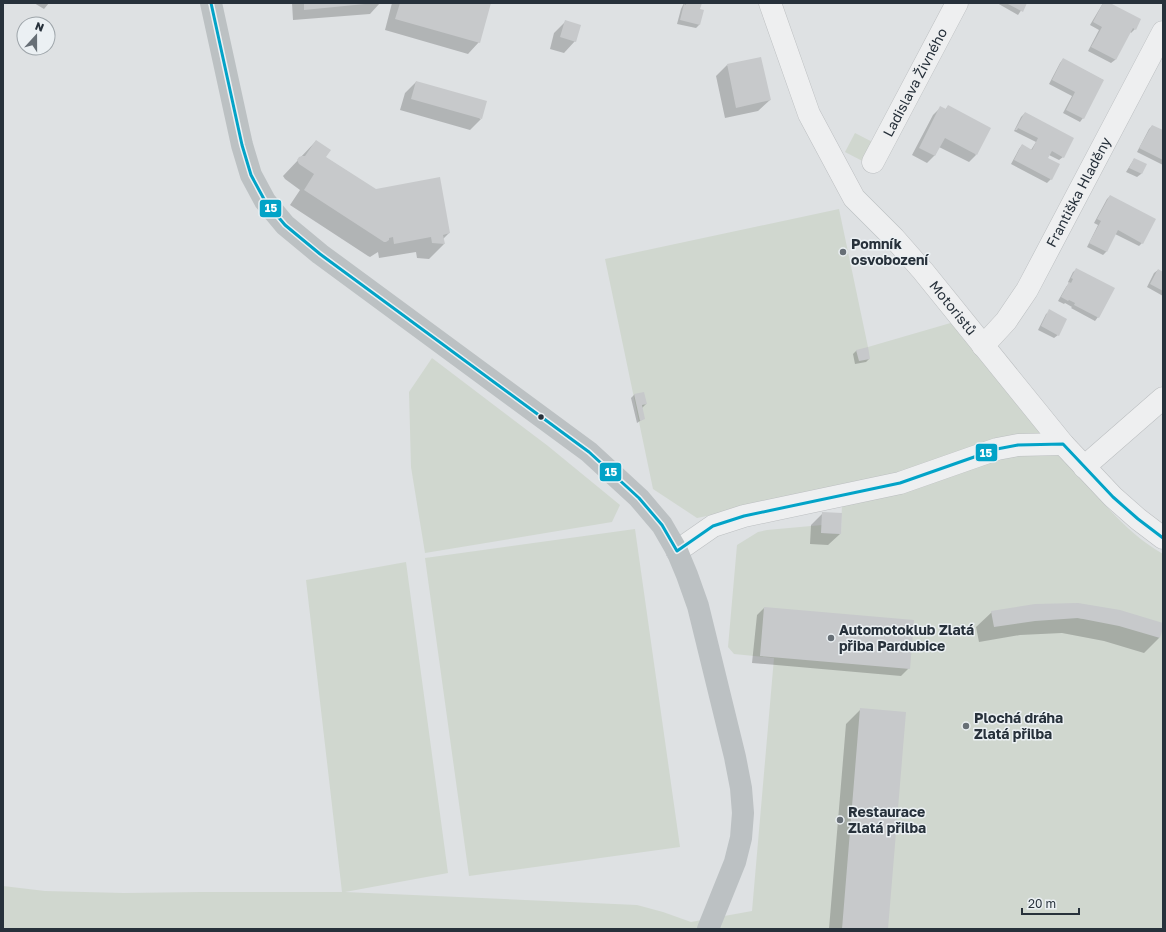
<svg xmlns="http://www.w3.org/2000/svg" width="1166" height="932" font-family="'Golos Text',sans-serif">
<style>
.green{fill:#d0d7cf}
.shadow{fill:#0003}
.building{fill:#c7c9cb}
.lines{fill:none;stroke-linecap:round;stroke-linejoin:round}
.street-casing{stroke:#bcbfc1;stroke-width:23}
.street{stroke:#eeeff0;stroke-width:22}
.secondary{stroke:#bcc1c3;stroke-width:22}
.bus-1-casing{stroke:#ebf0f3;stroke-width:6}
.bus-1{stroke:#02a3c7;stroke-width:3}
.poi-dot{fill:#676f76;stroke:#ebf0f3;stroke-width:1.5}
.bus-dot{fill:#27313b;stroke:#ebf0f3;stroke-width:1.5}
.labels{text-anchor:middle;stroke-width:3;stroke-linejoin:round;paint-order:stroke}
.street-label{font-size:14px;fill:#27313b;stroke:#ebf0f3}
.poi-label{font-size:14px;font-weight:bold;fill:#27313b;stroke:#ebf0f3;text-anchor:start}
.line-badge{stroke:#ebf0f3;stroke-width:1.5}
.badge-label{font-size:11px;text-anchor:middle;font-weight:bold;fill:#fff}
</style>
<rect width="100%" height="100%" fill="#dee1e3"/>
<path class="green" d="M855,133L886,149L876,168L845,152Z
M839,209L868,347L954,322C993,370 1032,419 1072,466C1099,498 1126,533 1163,554V929H3V886L45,891L124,893L201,892H342L306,580L406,562L448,873L345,892L637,905L663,912L691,922L752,911L774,658L734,654L728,647L737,545L758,532L767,530L822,525V533L841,534L842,503L895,479L697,518L653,489L605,259Z
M432,358L548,446L620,505L612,522L425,553L411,467L409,392Z
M635,529L680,847L469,876L425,558Z"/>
<path class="shadow" d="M34,3H49L44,9Z
M292,3H380L370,14L293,20Z
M392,3H490L479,42L468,54L385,30Z
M684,3H701L699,10L703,11L699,25L696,28L677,24L681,9Z
M997,3H1026L1018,15Z
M1103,3H1108L1135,29L1131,33L1130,32L1115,60L1111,63L1088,51L1099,30L1090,25Z
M566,21L575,41L564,53L550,49L554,33Z
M1063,59L1103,80L1083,118L1080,122L1063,113L1072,96L1049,84L1060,63Z
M727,65L770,100L758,111L725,118L716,76Z
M416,82L481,119L470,130L400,110L405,93Z
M948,106L976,155L969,162L939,147L935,155L927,163L912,155L933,115L941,107L945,110Z
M1025,113L1063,157L1059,160L1049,155L1047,159L1059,165L1051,179L1047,183L1011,164L1019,149L1022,145L1031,150L1036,142L1014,131L1021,117Z
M1152,126L1163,132V165L1137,152L1149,129Z
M316,141L325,157L376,190L449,233L443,239L444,244L429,259L417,258L416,252L379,258L378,252L370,257L368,256L290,205L300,190L285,179L283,176Z
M1134,159L1145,165L1141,174L1137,177L1126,172Z
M1110,196L1142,243L1139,246L1115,234L1106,252L1103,255L1087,247L1098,225L1094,223L1107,199Z
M1077,269L1098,317L1095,321L1071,308L1072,307L1065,303L1064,304L1058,301L1066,287L1069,283L1068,282L1073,272Z
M1158,270L1163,273V296L1147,287L1154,273Z
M1050,311L1058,335L1054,338L1038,330L1046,314Z
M857,350L869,359L866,362L855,364L853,354Z
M635,394L646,404L642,408L643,419L637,423L631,398Z
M823,513L840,534L828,545L810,544L811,525Z
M764,608L909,668L901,676L752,663L757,615Z
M992,612L1163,624V625L1159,638L1144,653L1104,641L1062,633L1020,635L979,642L976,627Z
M861,709L887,929H829L846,724Z"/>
<path class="building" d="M304,3H365V4L304,10Z
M400,3H491L480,43L395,19Z
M686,3H702L700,9L704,10L700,25L680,20L684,4L686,5Z
M1006,3H1027L1023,12Z
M1103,3H1110L1141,19L1136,30L1133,28L1116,60L1091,47L1102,27L1093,22Z
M565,20L581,25L576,42L560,37Z
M761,57L771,100L736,108L727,64Z
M1063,58L1104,80L1084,119L1066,110L1075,92L1052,80Z
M416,81L487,101L482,119L411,99Z
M948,105L991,128L977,155L945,138L935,156L919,148L940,106L946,109Z
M1025,112L1074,138L1064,158L1052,151L1048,158L1060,164L1052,180L1014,160L1022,144L1032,150L1038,138L1018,128L1017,130H1015Z
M1152,125L1163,130V160L1139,148Z
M316,140L331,150L326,157L376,189L440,177L450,233L443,235L445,244L432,243L431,237L394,244L393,237L389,238V240L386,242H384L304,190L314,174L299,164L297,160L299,157L302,156H305Z
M1134,158L1147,164L1142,174L1129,168Z
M1110,195L1156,219L1143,244L1118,230L1107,252L1089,243L1101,221L1097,219Z
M1076,268L1115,288L1099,318L1074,305L1075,303L1069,300L1068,301L1061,297L1069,282L1071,283L1073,279L1071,278Z
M1158,269L1163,272V291L1150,284Z
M1049,309L1067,319L1059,336L1041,326Z
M868,347L870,359L859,361L856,350Z
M644,392L647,404L642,405L645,419L640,421L634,394Z
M822,512L842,513L841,534L821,533Z
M1078,603L1120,610L1163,623V628L1160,638L1119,626L1078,618L1035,621L994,627L991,611L1035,604Z
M764,607L914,620L910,669L760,656Z
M860,708L906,712L888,929H842Z"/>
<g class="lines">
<defs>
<g id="street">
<path id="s1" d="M770,3L809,114L854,198L894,238L923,271L1063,444L1113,497L1138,519L1163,538"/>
<path id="s2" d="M873,162L957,3"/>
<path id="s3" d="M983,346L1006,321L1027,290L1163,32"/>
<path d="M1084,467L1163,398"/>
<path d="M677,551L713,526L744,516L900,483L997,449L1018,445L1063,444"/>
</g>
</defs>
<use href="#street" class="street-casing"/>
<use href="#street" class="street"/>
<path class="secondary" d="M211,3L242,145L251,175L265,201L285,225L320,254L589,452L639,498L662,525L677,551L687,575L698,606L735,757L741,788L743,813L741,838L735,862L708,929"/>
<defs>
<path id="bus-1" d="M211,3L242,145L251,175L265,201L285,225L320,254L589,452L639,498L662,525L677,551L713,526L744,516L900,483L997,449L1018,445L1063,444L1113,497L1138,519L1163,538"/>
</defs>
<use href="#bus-1" class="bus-1-casing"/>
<use href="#bus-1" class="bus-1"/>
</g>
<g class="poi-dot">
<circle cx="843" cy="252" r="4"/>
<circle cx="831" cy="638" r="4"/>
<circle cx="966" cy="726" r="4"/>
<circle cx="840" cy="820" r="4"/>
</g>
<circle class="bus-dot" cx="541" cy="417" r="3.5"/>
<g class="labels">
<g class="street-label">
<text dy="5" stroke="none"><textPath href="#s2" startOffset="90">Ladislava Živného</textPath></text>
<text dy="5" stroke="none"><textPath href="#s3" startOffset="182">Františka Hladěny</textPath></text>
<text dy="5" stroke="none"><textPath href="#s1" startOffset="361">Motoristů</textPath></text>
</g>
<g class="poi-label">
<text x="851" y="249">Pomník<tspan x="851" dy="16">osvobození</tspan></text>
<text x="839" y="635">Automotoklub Zlatá<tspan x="839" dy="16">přiba Pardubice</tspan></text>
<text x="974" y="723">Plochá dráha<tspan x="974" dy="16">Zlatá přilba</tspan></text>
<text x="848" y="817">Restaurace<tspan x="848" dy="16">Zlatá přilba</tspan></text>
</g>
</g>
<g class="line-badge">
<rect x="259" y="199" width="23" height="19" rx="4" fill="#02a3c7"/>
<rect x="975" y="443" width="23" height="19" rx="4" fill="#02a3c7"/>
<rect x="599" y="462" width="23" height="20" rx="4" fill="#02a3c7"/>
</g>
<g class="badge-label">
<text x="271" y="212">15</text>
<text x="986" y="457">15</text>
<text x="611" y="476">15</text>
</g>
<rect width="1166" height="932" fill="none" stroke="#27313b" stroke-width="8"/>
<g transform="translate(36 36) rotate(21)"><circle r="19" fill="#ebf0f3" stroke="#9da4a9"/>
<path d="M0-3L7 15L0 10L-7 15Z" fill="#676f76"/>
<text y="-6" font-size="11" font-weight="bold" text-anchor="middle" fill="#27313b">N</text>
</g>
<path d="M1022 908v6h57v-6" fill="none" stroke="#27313b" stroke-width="2"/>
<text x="1028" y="908" font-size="12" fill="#27313b" stroke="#ebf0f3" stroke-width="3" paint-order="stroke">20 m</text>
</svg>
